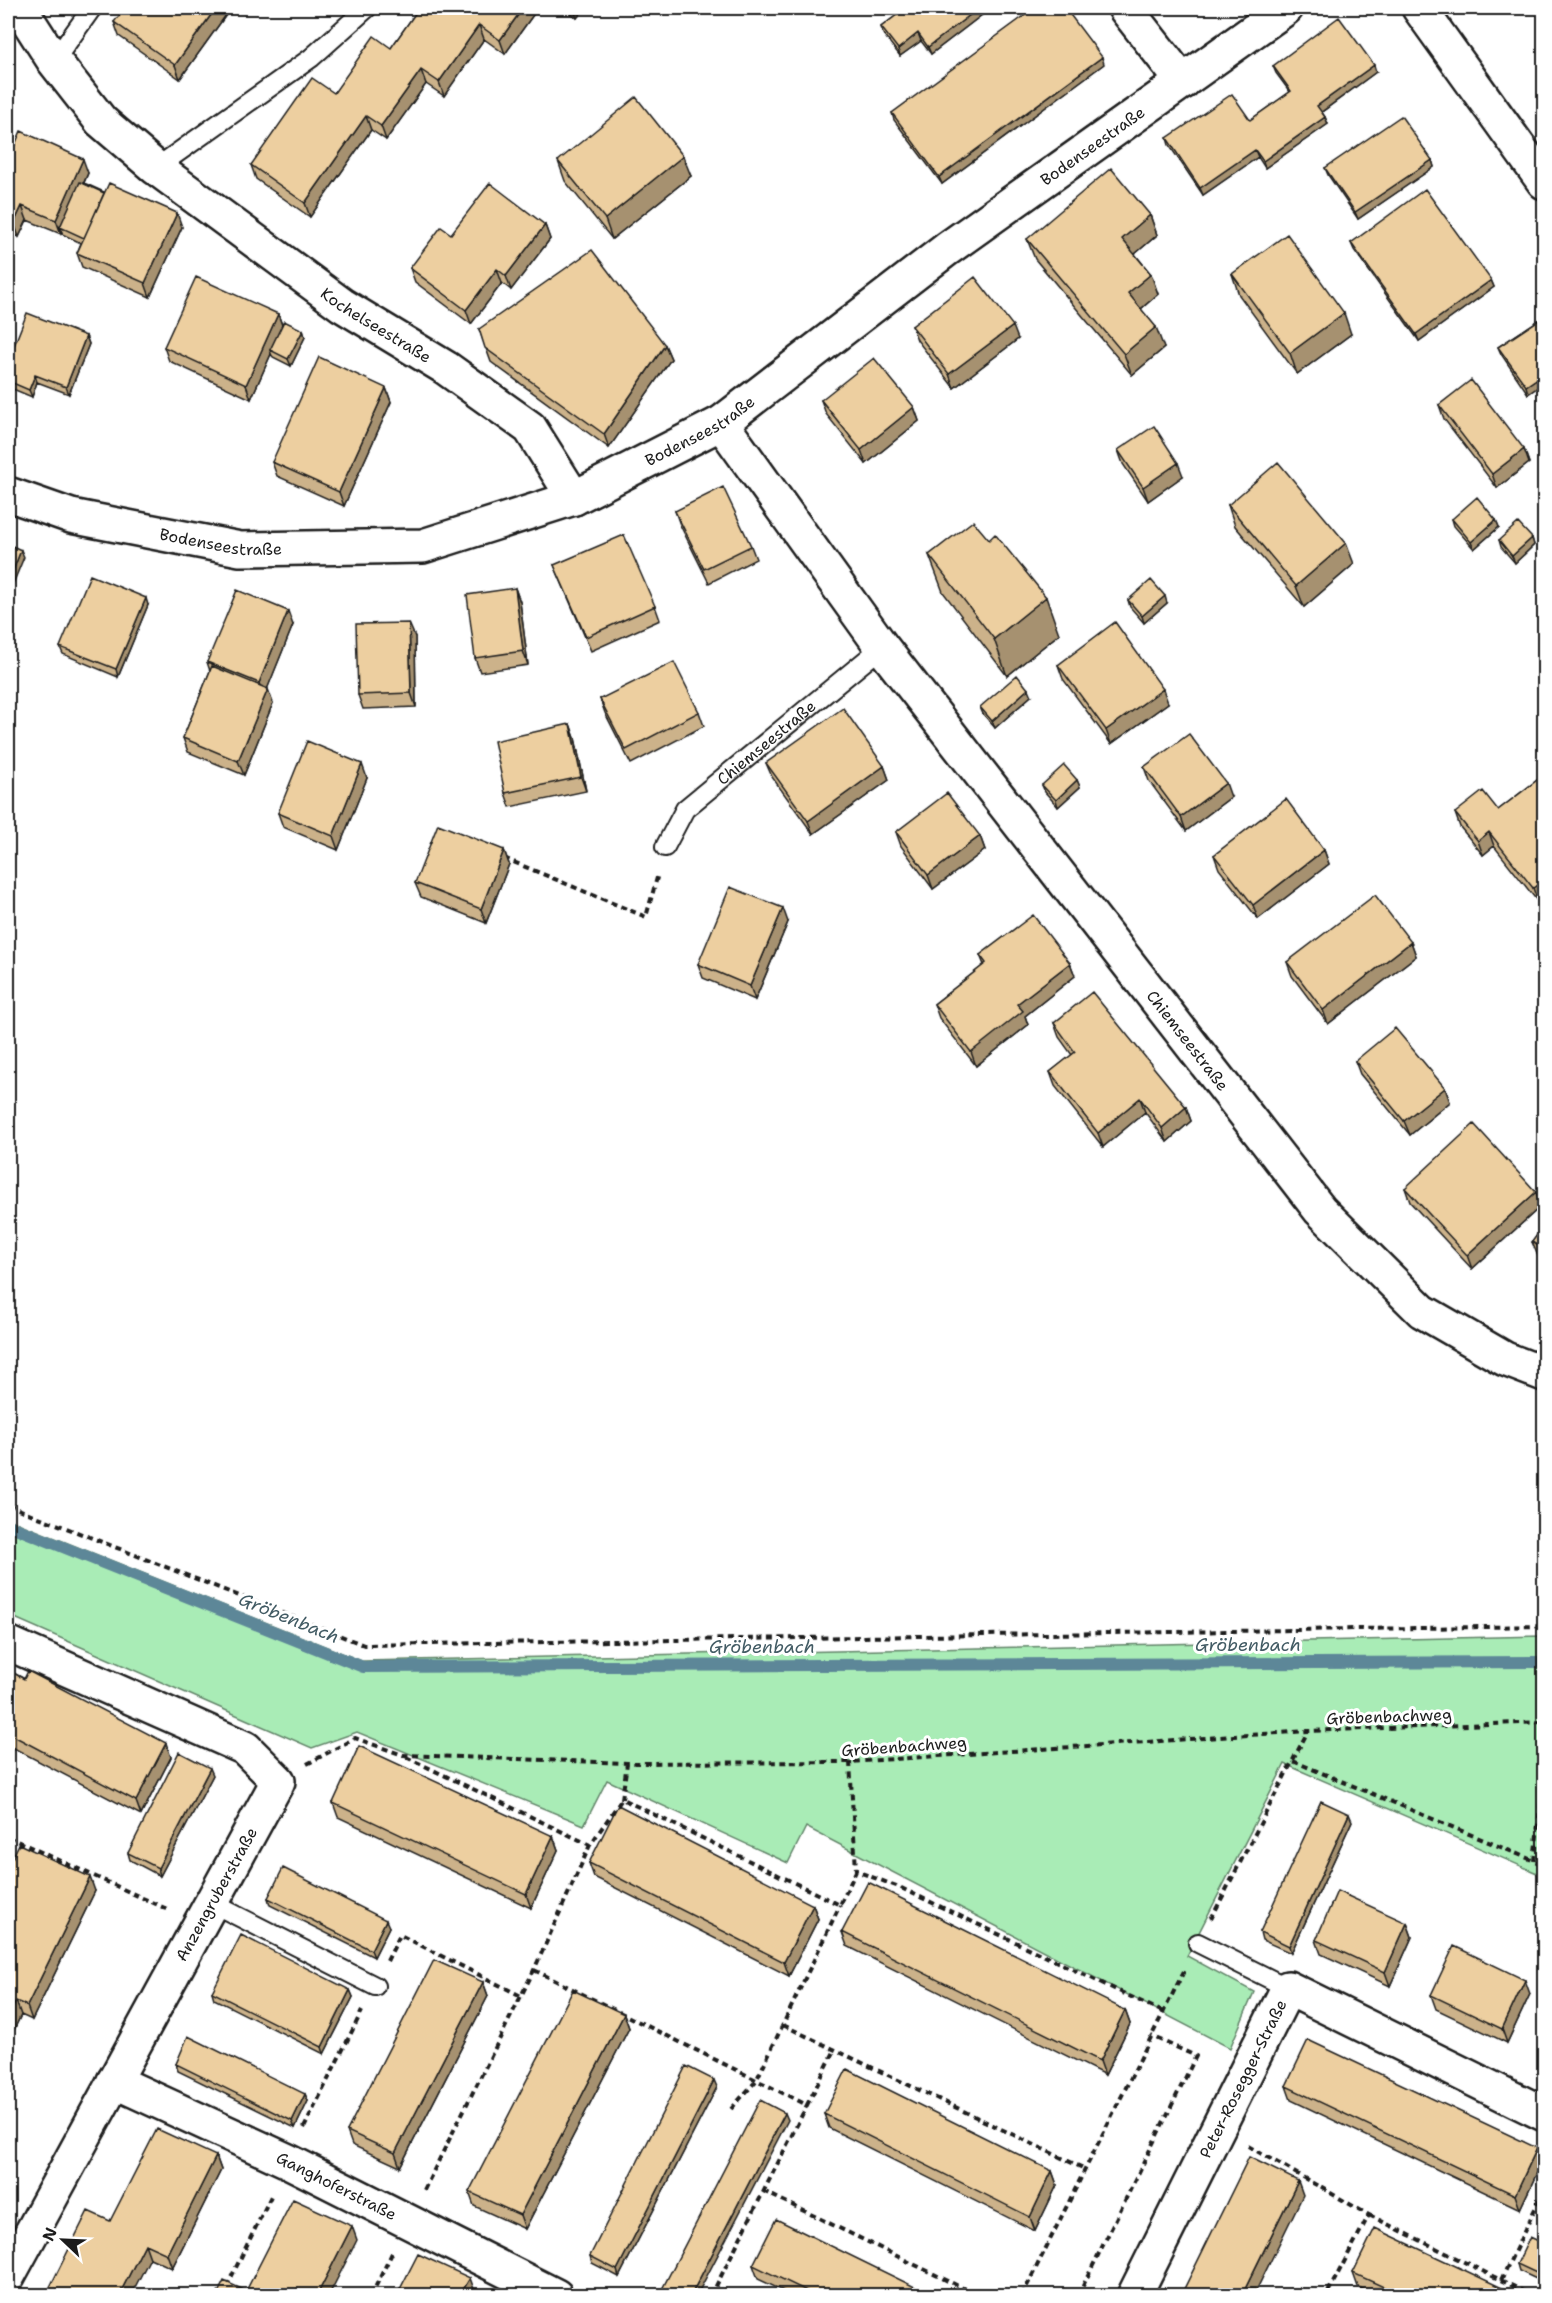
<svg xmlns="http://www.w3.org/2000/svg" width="1552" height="2303" font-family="'Shantell Sans',sans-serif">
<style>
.green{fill:#a9ecb6;stroke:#628469;stroke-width:1.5}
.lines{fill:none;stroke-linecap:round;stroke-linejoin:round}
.stream{stroke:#5d8798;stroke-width:12}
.lane-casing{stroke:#1c1c1c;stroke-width:22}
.street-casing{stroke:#1c1c1c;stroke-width:38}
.path{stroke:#1c1c1c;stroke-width:4;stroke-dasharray:6 4.5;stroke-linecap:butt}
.lane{stroke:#fff;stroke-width:18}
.street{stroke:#fff;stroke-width:33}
.wall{fill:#ccb28a;stroke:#1c1c1c;stroke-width:1.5}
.shaded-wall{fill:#a69170;stroke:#1c1c1c;stroke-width:1.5}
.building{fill:#edcfa0;stroke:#1c1c1c;stroke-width:1.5}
.labels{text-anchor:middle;stroke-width:6;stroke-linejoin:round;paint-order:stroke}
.street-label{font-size:16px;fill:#1c1c1c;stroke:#fff}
.water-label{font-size:18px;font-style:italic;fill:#425b64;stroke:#fff}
</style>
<rect width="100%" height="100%" fill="#fff"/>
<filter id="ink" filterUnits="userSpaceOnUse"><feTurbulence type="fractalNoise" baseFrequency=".0167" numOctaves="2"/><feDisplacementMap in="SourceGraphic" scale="12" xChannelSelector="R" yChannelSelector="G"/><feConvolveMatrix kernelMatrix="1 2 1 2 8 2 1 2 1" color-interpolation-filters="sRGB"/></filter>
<g filter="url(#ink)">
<path class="green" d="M8,1519L362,1661L1544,1636V1876L1285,1764L1187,1956L1254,1992L1230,2048L806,1827L788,1863L607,1780L584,1825L357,1732L312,1748L8,1615Z"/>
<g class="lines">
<path class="stream" d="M8,1525L363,1667L1544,1662"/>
<defs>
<g id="lane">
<path d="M54,61L92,8"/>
<path d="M156,168L311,58L367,8"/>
<path id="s1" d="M665,847L685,809L882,647"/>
<path d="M212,1903L375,1986"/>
<path d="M1198,1943L1288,1988"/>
</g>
<g id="street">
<path id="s2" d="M20,8L54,61L101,121L156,168L342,305L446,368L530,428L574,498"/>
<path d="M1125,8L1183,82"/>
<path d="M1419,8L1544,182"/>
<path id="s3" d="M721,423L882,647L1320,1210L1422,1311L1505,1359L1544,1374"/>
<path id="s4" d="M8,494L71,516L240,549L423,546L574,498L721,423L947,249L1286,8"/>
<path d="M8,1643L245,1748L278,1781L8,2276"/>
<path id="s5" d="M114,2081L288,2161L556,2296"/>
<path id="s6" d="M1134,2296L1288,1988L1544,2114"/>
</g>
</defs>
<use href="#lane" class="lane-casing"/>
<use href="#street" class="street-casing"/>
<path class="path" d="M504,858L646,917L658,874
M8,1505L364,1645L1544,1626
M406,1757L590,1845L622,1799L840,1905L856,1871L899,1887L1163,2012
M1293,1761L1544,1865
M850,1762L856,1871
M307,1764L355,1738L403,1755L627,1763L850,1762L1308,1731L1544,1722
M622,1799L627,1763
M8,1837L169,1910
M1534,1861L1544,1773
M1211,1919L1308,1731
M387,1961L400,1935L521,1996
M534,1970L807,2105L835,2050
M783,2025L1085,2169
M731,2109L756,2081L840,1905
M304,2128L362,2011
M1248,2146L1369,2215L1326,2296
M424,2190L534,1970L590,1845
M763,2191L979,2296
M1369,2215L1533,2296
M1501,2280L1544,2190
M222,2296L272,2194
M371,2296L392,2253
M711,2296L807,2105
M1022,2296L1185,1969
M1078,2296L1196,2056L1151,2036"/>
<use href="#lane" class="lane"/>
<use href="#street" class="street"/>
</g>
<path class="wall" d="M231,8L180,79L119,36L114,22Z
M419,8H538L505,54L484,39L444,96L426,84L386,140L371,130L310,217L256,179L251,165L334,93L391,48Z
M563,8H585L577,18Z
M991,8L931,54L921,41L900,56L883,34L881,27L902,11L901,9Z
M1104,64L942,184L894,120L892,113Z
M1273,66L1376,72L1322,112L1325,117L1328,124L1265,168L1258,157L1203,195L1169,145L1167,138L1250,120L1290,92L1276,73Z
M1432,160L1434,167L1358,219L1328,175L1325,168Z
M8,161L88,173L84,183L182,227L150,297L82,267L77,253L81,243L62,234V232L61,234L27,220L19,237L8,232Z
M558,161L691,176L612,239L565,181Z
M1150,215L1157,235L1135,254L1151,274L1158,294L1141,309L1164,348L1132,375L1035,259L1027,239Z
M545,225L550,239L511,290L502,283L471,324L415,282L410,268L451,234Z
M1351,243L1491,280L1494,287L1419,341L1354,250Z
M1232,274L1351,334L1297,374L1239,295Z
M278,314L282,325L303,330L305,337L291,366L273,357L271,354L251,399L169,361L164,347Z
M1545,316V382L1528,394L1501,354L1498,347Z
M912,326L1018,339L954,388L917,340Z
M479,329L665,345L671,359L609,448L491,362Z
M86,336L89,344L69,394L37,382L32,397L8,387V361Z
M386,388L391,402L344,506L277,476L272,462Z
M821,400L914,407L919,421L866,464L826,414Z
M1439,405L1524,449L1529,463L1497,488L1444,419Z
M1118,450L1183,476L1148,501L1123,464Z
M1228,505L1354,564L1304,607L1235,526Z
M675,511L751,546L756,559L709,583L680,525Z
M1452,519L1496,520L1499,527L1474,549L1454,526Z
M1532,538L1534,545L1515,563L1501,547L1499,540Z
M929,555L1059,634L1007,676L943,592Z
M554,565L655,606L660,620L591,651L560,579Z
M515,588L520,602L528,665L480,672L475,658Z
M1128,600L1167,603L1144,623L1130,607Z
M148,605L118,677L63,654L60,647Z
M293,625L267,689L273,703L244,775L188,752L183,738L210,671L207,662Z
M415,637L416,707L363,709L358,695Z
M1058,665L1168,703L1111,744L1063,679Z
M1031,696L995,728L983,714L980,707Z
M600,699L699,712L704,726L631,764L605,713Z
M570,724L575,738L586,791L510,807L505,793Z
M766,763L884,766L889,780L813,834L772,777Z
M1144,767L1231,797L1186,831L1149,781Z
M1545,774L1538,902L1494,846L1483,855L1460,827L1455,813L1498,810Z
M367,778L338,850L283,827L278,813Z
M1077,780L1080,787L1058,807L1045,792L1042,785Z
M896,832L980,836L985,850L933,889L901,846Z
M504,850L509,864L486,923L421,897L415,883Z
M1324,850L1329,864L1258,919L1219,869L1214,855Z
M788,922L755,1000L703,978L698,964Z
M1411,942L1416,956L1328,1024L1292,976L1287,962Z
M980,955L1070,963L1075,976L1025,1016L1028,1025L976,1066L939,1018L934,1004L984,965Z
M1054,1023L1186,1107L1191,1121L1167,1142L1145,1112L1103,1147L1055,1086L1050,1072L1072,1055L1059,1037Z
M1355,1061L1445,1088L1450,1102L1410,1135L1360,1074Z
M1405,1188L1536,1192L1541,1206L1472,1269L1410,1202Z
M1545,1224V1261L1538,1256L1532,1242Z
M8,1670L171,1757L141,1815L8,1745V1746Z
M213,1775L160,1876L130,1860L128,1853Z
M333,1803L553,1836L558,1850L531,1908L338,1817Z
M1352,1821L1291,1953L1262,1940L1260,1932Z
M589,1863L813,1905L818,1919L789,1976L594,1877Z
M8,1867L95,1891L32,2020L21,2015L8,2042Z
M268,1898L389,1927L374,1957L270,1905Z
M1407,1923L1412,1937L1390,1986L1321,1954L1316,1940Z
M842,1932L1125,2010L1130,2024L1105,2075L847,1946Z
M483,1982L488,1996L400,2167L352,2145L347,2131Z
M350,1990L353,1997L324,2054L214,1999L212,1992Z
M1530,1994L1507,2043L1436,2009L1431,1995Z
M624,2014L629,2028L525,2229L474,2206L469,2192Z
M176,2064L305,2094L308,2101L295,2128L178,2071Z
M1286,2086L1542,2162L1520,2209L1291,2100Z
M717,2087L619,2277L592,2263L590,2256Z
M824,2114L1052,2171L1057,2185L1035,2231L829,2128Z
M216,2156L221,2170L172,2268L150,2258L110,2221Z
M1545,2244V2283L1519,2271L1517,2264Z
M753,2265L931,2295H792L758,2279Z
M1353,2273L1517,2295H1377L1358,2287Z"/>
<path class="shaded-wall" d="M216,8H231L180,79L175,65Z
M523,8H538L505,54L500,40Z
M573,8H585L577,18Z
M979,8H991L931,54L928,47Z
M479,25L484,39L444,96L439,82Z
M918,33L921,41L900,56L898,49Z
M1102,57L1104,64L942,184L939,177Z
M1374,65L1376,72L1320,113L1317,106Z
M421,70L426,84L386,140L381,126Z
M366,116L371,130L310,217L305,203Z
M1325,117L1328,124L1265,168L1263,161Z
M1255,150L1258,157L1203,195L1200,188Z
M683,156L691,176L612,239L605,219Z
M83,159L88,173L63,229L60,227L62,232L61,234L56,220Z
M1432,160L1434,167L1358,219L1355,212Z
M22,206L27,220L19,237L14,223Z
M177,213L182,227L150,297L145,283Z
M1150,215L1157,235L1129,259L1122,239Z
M545,225L550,239L511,290L506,276Z
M497,269L502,283L471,324L466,310Z
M1151,274L1158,294L1135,314L1128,293Z
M1491,280L1494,287L1419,341L1416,334Z
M1344,313L1351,334L1297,374L1290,353Z
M278,314L283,328L270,350L271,354L251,399L246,385Z
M1013,326L1018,339L954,388L949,374Z
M1156,327L1164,348L1132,375L1124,354Z
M303,330L305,337L291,366L288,359Z
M86,336L89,344L69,394L66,387Z
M665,345L671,359L609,448L604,434Z
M1545,373V382L1528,394L1526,386Z
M35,375L37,382L32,397L29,390Z
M386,388L391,402L344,506L339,492Z
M914,407L919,421L866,464L861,450Z
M1524,449L1529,463L1497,488L1492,474Z
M1178,463L1183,476L1148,501L1143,487Z
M1496,520L1499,527L1474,549L1471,542Z
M1532,538L1534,545L1515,563L1512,556Z
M1346,543L1354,564L1304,607L1296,586Z
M21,550L24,557L8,596V583Z
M515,588L520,602L528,665L523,651Z
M1165,596L1167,603L1144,623L1142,616Z
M1046,597L1059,634L1007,676L994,639Z
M146,598L148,605L118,677L116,669Z
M288,611L293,625L264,697L259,683Z
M409,623L415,637L416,707L411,693Z
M268,689L273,703L244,775L238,761Z
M1028,689L1031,696L995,728L992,721Z
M1163,689L1168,703L1111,744L1106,730Z
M570,724L575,738L586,791L581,777Z
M362,764L367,778L338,850L333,836Z
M884,766L889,780L813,834L808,821Z
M1077,780L1080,787L1058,807L1056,800Z
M1226,783L1231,797L1186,831L1181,817Z
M1489,832L1494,846L1483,855L1478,841Z
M980,836L985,850L933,889L928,875Z
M504,850L509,864L486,923L481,909Z
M1324,850L1329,864L1258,919L1253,905Z
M1545,879V897L1538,902L1533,888Z
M783,908L788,922L755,1000L750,986Z
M1411,942L1416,956L1328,1024L1323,1010Z
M1070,963L1075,976L1025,1016L1028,1025L976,1066L971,1052L1017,1004Z
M1445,1088L1450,1102L1410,1135L1404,1121Z
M1140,1098L1145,1112L1103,1147L1098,1133Z
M1186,1107L1191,1121L1167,1142L1162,1128Z
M1536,1192L1541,1206L1472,1269L1467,1255Z
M166,1743L171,1757L141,1815L136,1801Z
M210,1768L213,1775L160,1876L158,1868Z
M1349,1814L1352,1821L1291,1953L1289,1946Z
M553,1836L558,1850L531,1908L526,1894Z
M90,1877L95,1891L32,2020L27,2006Z
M813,1905L818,1919L789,1976L784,1962Z
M386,1920L389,1927L374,1957L371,1950Z
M1407,1923L1412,1937L1390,1986L1385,1972Z
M1525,1980L1530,1994L1507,2043L1502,2029Z
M483,1982L488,1996L400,2167L395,2153Z
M350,1990L353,1997L324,2054L322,2047Z
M16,2001L21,2015L8,2042V2017Z
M1125,2010L1130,2024L1105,2075L1100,2061Z
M624,2014L629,2028L525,2229L520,2215Z
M714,2080L717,2087L619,2277L617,2270Z
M305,2094L308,2101L295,2128L292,2121Z
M785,2113L788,2120L697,2295H691Z
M1537,2148L1542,2162L1520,2209L1515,2195Z
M216,2156L221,2170L172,2268L167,2254Z
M1052,2171L1057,2185L1035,2231L1030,2217Z
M1298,2181L1303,2195L1254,2295H1242Z
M352,2226L357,2240L329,2295H317Z
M145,2244L150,2258L131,2295H119Z
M470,2278L475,2292L473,2295H460Z"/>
<path class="building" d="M125,8H216L175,65L114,22Z
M419,8H523L500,40L479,25L439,82L421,70L381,126L366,116L305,203L251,165L312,78L334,93L374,36L391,48Z
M903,8H979L928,47L918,33L898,49L881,27L902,11L901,9Z
M1035,8H1065L1102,57L939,177L892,113Z
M1339,17L1374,65L1317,106L1325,117L1263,161L1255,150L1200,188L1167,138L1232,94L1250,120L1291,91L1273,66Z
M636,97L683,156L605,219L558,161Z
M1401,116L1432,160L1355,212L1325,168Z
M21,131L83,159L56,220L22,206L14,223L8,221V161Z
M1111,168L1150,215L1122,239L1151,274L1128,293L1156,327L1124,354L1027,239Z
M80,182L104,193L84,238L60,227Z
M109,183L177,213L145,283L77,253Z
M490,183L545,225L506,276L497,269L466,310L410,268L441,227L451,234Z
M1425,189L1491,280L1416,334L1351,243Z
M1287,234L1344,313L1290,353L1232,274Z
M592,250L665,345L604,434L485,348L479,329Z
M196,277L278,314L246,385L164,347Z
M975,277L1013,326L949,374L912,326Z
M27,313L86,336L66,387L35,375L29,390L8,381V361Z
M1545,316V373L1526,386L1498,347Z
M284,321L303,330L288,359L270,350Z
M319,357L386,388L339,492L272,462Z
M874,358L914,407L861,450L821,400Z
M1471,380L1524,449L1492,474L1439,405Z
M1154,426L1178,463L1143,487L1118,450Z
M1278,462L1346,543L1296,586L1228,505Z
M723,487L751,546L704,569L675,511Z
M1477,497L1496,520L1471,542L1452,519Z
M973,521L989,540L995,534L1046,597L994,639L929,555Z
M1518,523L1532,538L1512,556L1499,540Z
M624,535L655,606L586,637L554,565Z
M8,544L21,550L8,583Z
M90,575L146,598L116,669L60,647Z
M1151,580L1165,596L1142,616L1128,600Z
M515,588L523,651L475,658L467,595Z
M237,590L288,611L259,683L207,662Z
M1115,622L1163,689L1106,730L1058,665Z
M409,623L411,693L358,695L356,624Z
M674,662L699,712L626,750L600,699Z
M212,666L268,689L238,761L183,738Z
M1017,675L1028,689L992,721L980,707Z
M843,708L884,766L808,821L766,763Z
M570,724L581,777L505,793L494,741Z
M1189,734L1226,783L1181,817L1144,767Z
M307,741L362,764L333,836L278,813Z
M1064,765L1077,780L1056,800L1042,785Z
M1545,774V879L1533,888L1489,832L1478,841L1455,813L1483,791L1498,810Z
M947,793L980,836L928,875L896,832Z
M1286,799L1324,850L1253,905L1214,855Z
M438,824L504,850L481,909L415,883Z
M730,887L783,908L750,986L698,964Z
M1375,895L1411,942L1323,1010L1287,962Z
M1033,915L1070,963L1017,1004L1023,1011L971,1052L934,1004L986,963L980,955Z
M1092,992L1186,1107L1162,1128L1140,1098L1098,1133L1050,1072L1075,1052L1054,1023Z
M1395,1028L1445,1088L1404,1121L1355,1061Z
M1474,1124L1536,1192L1467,1255L1405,1188Z
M1545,1224V1250L1532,1242Z
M8,1670L24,1679L28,1671L166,1743L136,1801L8,1733Z
M359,1746L553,1836L526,1894L333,1803Z
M179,1752L210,1768L158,1868L128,1853Z
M1321,1801L1349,1814L1289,1946L1260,1932Z
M618,1805L813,1905L784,1962L589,1863Z
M19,1844L90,1877L27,2006L16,2001L8,2017V1867Z
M283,1868L386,1920L371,1950L268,1898Z
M868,1882L1125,2010L1100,2061L842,1932Z
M1337,1891L1407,1923L1385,1972L1316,1940Z
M241,1935L350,1990L322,2047L212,1992Z
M1454,1946L1525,1980L1502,2029L1431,1995Z
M434,1960L483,1982L395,2153L347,2131Z
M573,1990L624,2014L520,2215L469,2192Z
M188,2036L305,2094L292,2121L176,2064Z
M1308,2040L1537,2148L1515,2195L1286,2086Z
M686,2066L714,2080L617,2270L590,2256Z
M847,2069L1052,2171L1030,2217L824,2114Z
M760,2100L785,2113L691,2295H659Z
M157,2129L216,2156L167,2254L145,2244L119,2295H46L88,2211L110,2221Z
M1249,2157L1298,2181L1242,2295H1181Z
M293,2199L352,2226L317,2295H217L224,2281L246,2291Z
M776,2219L931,2295H815L753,2265Z
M1375,2228L1517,2295H1401L1353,2273Z
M1530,2237L1545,2244V2277L1517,2264Z
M418,2254L470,2278L460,2295H397Z"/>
</g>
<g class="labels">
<g class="street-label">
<text dy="6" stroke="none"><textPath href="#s4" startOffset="1209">Bodenseestraße</textPath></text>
<text dy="6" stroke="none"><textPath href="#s2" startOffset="482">Kochelseestraße</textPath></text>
<text dy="6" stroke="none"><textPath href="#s4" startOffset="723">Bodenseestraße</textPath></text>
<text dy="6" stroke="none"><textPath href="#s4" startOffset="219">Bodenseestraße</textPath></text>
<text dy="6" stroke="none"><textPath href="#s1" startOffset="148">Chiemseestraße</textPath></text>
<text dy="6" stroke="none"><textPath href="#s3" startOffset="774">Chiemseestraße</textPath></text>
<text transform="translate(1389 1716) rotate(-2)" y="6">Gröbenbachweg</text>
<text transform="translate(904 1746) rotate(-4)" y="6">Gröbenbachweg</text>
<text transform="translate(216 1894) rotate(-61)" y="6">Anzengruberstraße</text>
<text dy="6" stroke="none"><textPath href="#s6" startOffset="243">Peter-Rosegger-Straße</textPath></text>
<text dy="6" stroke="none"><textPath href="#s5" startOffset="246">Ganghoferstraße</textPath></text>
</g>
<g class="water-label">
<text transform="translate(289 1618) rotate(22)" y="6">Gröbenbach</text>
<text x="1248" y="1651">Gröbenbach</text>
<text x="762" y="1653">Gröbenbach</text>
</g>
</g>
<rect width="1552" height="2303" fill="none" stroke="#fff" stroke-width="30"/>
<rect x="15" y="15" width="1522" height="2273" fill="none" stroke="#1c1c1c" stroke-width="2" filter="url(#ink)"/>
<g transform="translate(63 2240) rotate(293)" stroke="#ffffff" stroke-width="4.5" paint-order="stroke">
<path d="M0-4.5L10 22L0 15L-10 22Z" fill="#1c1c1c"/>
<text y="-9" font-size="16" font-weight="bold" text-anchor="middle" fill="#1c1c1c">N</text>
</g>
</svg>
